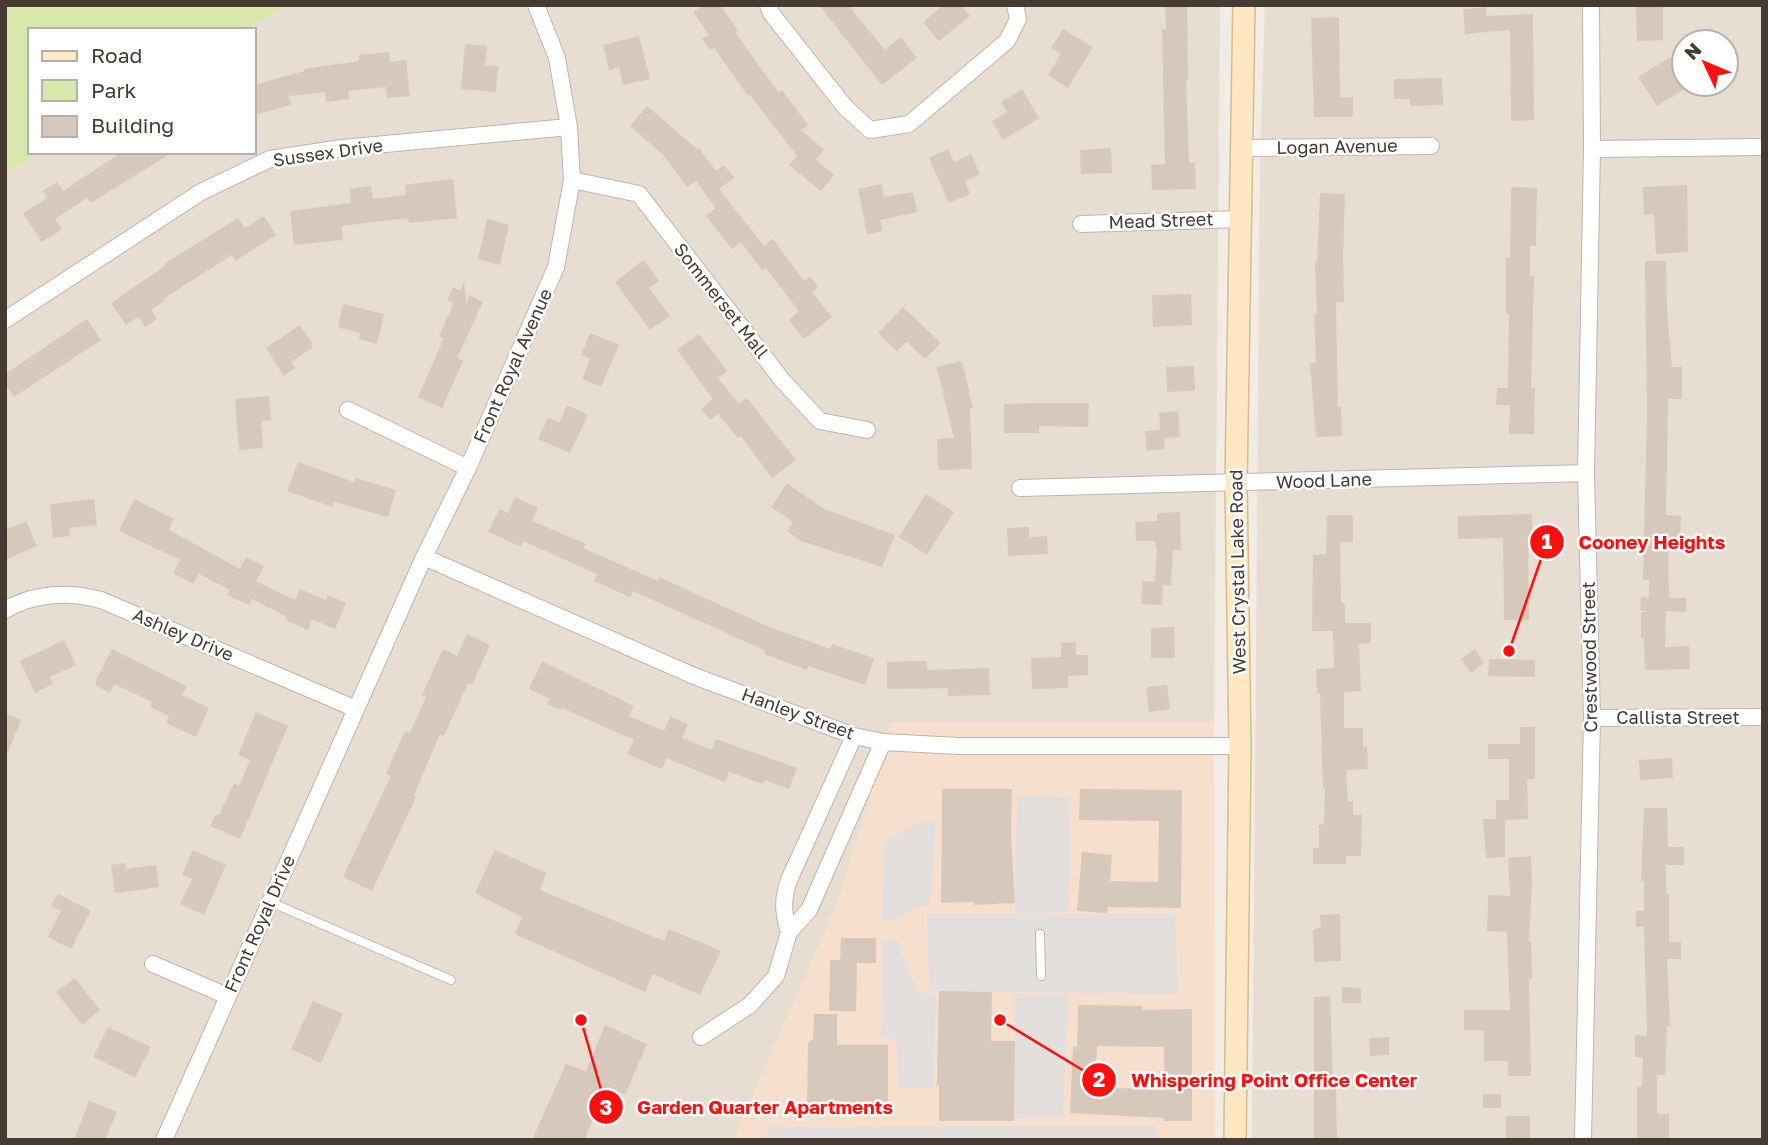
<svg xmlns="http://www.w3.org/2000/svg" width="1768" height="1145" font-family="'Golos Text',sans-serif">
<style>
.residential{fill:#e7ddd1;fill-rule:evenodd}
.commercial{fill:#f6dfcd}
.green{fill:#d6e9aa}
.parking{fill:#e3dfdc}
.building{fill:#d7c8bc;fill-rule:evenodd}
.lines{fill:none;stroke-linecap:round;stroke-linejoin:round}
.lane-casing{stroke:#c1b5a9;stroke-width:10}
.street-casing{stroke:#c1b5a9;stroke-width:18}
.secondary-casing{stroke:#d8bb93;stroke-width:24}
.lane{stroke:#fff;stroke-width:8}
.street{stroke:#fff;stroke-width:16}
.secondary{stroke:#ffe7c1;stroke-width:21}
.labels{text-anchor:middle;stroke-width:5;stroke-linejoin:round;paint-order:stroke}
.street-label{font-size:18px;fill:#453b33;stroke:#fff}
.leader{fill:none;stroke:#ff0e0f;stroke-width:2.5}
.callout-dot{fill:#ff0e0f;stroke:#fff;stroke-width:2.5}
.mark-label{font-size:21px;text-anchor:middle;font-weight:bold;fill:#fff}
.callout-label{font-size:19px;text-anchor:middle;font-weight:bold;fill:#ff0e0f;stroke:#fff;stroke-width:5;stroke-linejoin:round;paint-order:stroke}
</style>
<rect width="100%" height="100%" fill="#f3ece4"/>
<path class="residential" d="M291,5H1220L1214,722H893L838,901L733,1140H5V173L40,152H254V30H237Z
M1265,5H1763V1140H1252L1260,162ZM1684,42H1726V84H1684Z"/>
<path class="commercial" d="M893,722H1214L1215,1140H733L838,901Z"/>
<path class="green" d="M5,5H291L241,30H30V152H40L5,173Z"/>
<path class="parking" d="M1017,796L1071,797L1068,912L1015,913Z
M936,821L930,905L918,906L895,921L882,919L885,842L917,822Z
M927,914H1175L1178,994L929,991Z
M896,940L917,992L936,995L934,1087L898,1088L896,1039L881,1038L882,941Z
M1014,994L1068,995L1063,1117L1015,1118Z
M1154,1126L1156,1140H767L768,1127Z"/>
<path class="building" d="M703,5H720L738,30L735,32L779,93L782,90L808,125L801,130L824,150L816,160L834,175L821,191L789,165L797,156L750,95L748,96L714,48L710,50L702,39L709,35L693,12Z
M819,5H848L885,50L901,37L917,58L882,85Z
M944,5H961L970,16L939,41L923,22Z
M1165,5H1187L1188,80H1186L1189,163H1195L1196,189L1152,190L1151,165L1165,164L1162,29H1166Z
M1636,5H1663V40L1637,41Z
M1486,7V16L1533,14L1534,120L1511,121L1510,30L1465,34L1463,9Z
M1339,17L1340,98L1353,97V117H1314L1311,18Z
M1063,29L1093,47L1068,88L1048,75L1061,54L1051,48Z
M639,36L650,79L623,85L619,67L609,70L603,45Z
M465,44L487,46L485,65L498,66L496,92L461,89Z
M389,52L390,62L406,60L410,96L387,98L386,87L348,91L349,99L326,102L325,92L289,96L291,105L254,115V85L304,71V69L359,61V55Z
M1670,57L1684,80V84L1688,87L1657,106L1638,77Z
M1442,78L1443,105L1410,106V99H1394V79Z
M1022,89L1039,118L1003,140L992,121L1007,112L1001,102Z
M647,106L697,149L699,148L716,171L724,165L734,178L719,189L764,246L773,239L804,281L810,276L818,287L812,292L832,317L804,339L789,320L799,311L766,268L762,270L741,242L732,249L706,216L716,208L696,181L687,187L664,156L630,126Z
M1111,148L1112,173L1081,174L1080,150Z
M948,149L954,162L971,154L980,174L965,181L970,194L949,203L929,158Z
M122,152H173L91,203L87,198L55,219L62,229L42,242L23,213L47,198L43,191L57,182L63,191Z
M453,179L457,218L409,223L408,218L342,226L343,240L294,245L290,211L351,203L349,189L371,186L373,199L406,195L405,185Z
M882,184L884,197L913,192L917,212L880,220L883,231L867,234L858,189Z
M1687,185L1688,252L1656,254L1654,214L1644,215L1643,187Z
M1511,187L1537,188L1536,246H1530V276H1534L1531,388H1535L1534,434H1509L1510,405H1496L1497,388H1508L1509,314H1506V258H1510Z
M1320,193L1345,194L1343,255L1344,302H1336L1338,407H1341L1342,436L1316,437L1310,363H1316L1314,315H1317L1315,263H1317Z
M264,216L276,235L235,261L232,255L163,299L164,301L151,310L157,319L145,327L138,317L126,325L111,303L165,266L164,264L238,218L245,228Z
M487,219L509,225L500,265L478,259Z
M644,260L659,281L649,288L670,316L650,330L615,282Z
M1645,261H1666L1667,312L1672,367H1682V399H1668L1666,515L1681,516L1680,544H1668L1669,598H1686V612L1666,611L1665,647L1689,646L1690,669L1645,670L1644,638H1641V612H1649L1640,610L1641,597L1649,598V580H1643L1647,411Z
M464,282L467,305L469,295L483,302L457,358L463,361L442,408L418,397L444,338L439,336L454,303L447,300L453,287L460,291Z
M1191,294L1192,325L1153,327L1152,295Z
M343,304L384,314L377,344L359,339L360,333L338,327Z
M903,307L941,343L925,359L907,342L897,351L878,333Z
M87,319L101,340L14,397L5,384V374Z
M300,325L312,343V348L291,362L295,368L284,376L266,348Z
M590,333L619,345L601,387L582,379L590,359L581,355Z
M699,334L727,371L718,378L739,404L747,398L796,460L772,478L741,436L738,438L718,414L710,420L701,409L713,399L677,350Z
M962,361L973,408H970L972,469L938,470L937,439L954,438L937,367Z
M1194,366L1195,391L1167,392L1166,367Z
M269,396L271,420L261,421L263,448L239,450L235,399Z
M1037,403H1089L1088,427L1039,426V433H1004V404Z
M567,405L588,415L570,453L538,439L548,418L559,423Z
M1178,411L1180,437L1164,438L1165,449L1147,451L1145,431L1160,430L1159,413Z
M298,462L354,482L355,478L396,490L388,517L334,502L332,507L287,491Z
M787,483L824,509L895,535L882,567L801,541L787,531L793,522L771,507Z
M926,494L954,512L927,555L899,537Z
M515,497L538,508L532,521L586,544L583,548L658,581L659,577L767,626L830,649L832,644L874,658L865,685L808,666L807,670L764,654L766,651L633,591L630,597L594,581L597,574L523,541L521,547L488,532L499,509L508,513Z
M94,499L97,525L69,528L70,536L53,538L50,504Z
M134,499L174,519L169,530L240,569L246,557L264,566L256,581L295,600L300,589L326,600L328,595L346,603L335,629L312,619L308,630L286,620L287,617L252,599L249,605L227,595L230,590L199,574L193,584L173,573L180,560L119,531Z
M1180,512L1181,550H1173L1171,585H1163L1162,605L1141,604L1143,581L1155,582L1157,551L1155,541H1136L1135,522L1157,521V513Z
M1532,514V538H1528L1529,620H1504L1503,538L1458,539V516Z
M1327,515H1353V542H1340L1341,603H1345V623H1371V643L1359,644L1361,691L1344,692V728H1363V747H1367L1368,769L1346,770L1348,801H1353V815H1362L1361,856H1346V864H1313V848H1319V825L1324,824L1325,788H1323L1320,693H1317L1316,669L1334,668L1333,631H1312L1313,555L1326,554Z
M26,521L37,546L5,560V530Z
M1029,527V537L1047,536L1048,554L1008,556L1007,528Z
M1174,627L1175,658H1151V628Z
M467,634L490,645L472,685L468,683L444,736L440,734L414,795L416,797L372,891L343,877L391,776L386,774L405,731L410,733L426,697L422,695L443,649L457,656Z
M64,640L76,665L50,677L53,684L35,693L20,661Z
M1076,642V655H1088V675L1068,676V688L1032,689L1031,658L1061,657V643Z
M112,649L187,686L182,695L209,708L196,737L166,723L169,716L150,707L152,702L114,684L110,693L96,686V680Z
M1475,649L1484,663L1471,673L1461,659Z
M1489,659L1535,660V677L1488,676Z
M542,661L634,706L629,716L664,731L670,716L688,724L682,738L711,750L716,739L797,768L789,789L765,780L763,784L729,772L725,782L666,758L662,769L627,754L634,740L562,708L561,710L547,704L550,699L529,689Z
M927,661V670L989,668L990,695L948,696V688L887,689V662Z
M1167,685L1170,709L1149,712L1146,687Z
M256,712L288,726L240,839L210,826L215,815H219L234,783L239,786L250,760L238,755Z
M5,713L21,720L6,757H5Z
M1520,727H1535V779H1527L1528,819L1505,820V857L1486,858L1483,819H1496V800H1509V759H1488V744H1520Z
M1672,758L1673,778L1640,780L1639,760Z
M942,789H1012L1011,836L1015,903L974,905V902L941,903Z
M1080,789L1182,790L1181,908L1108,907L1107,913L1077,911L1082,852L1112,855L1110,881L1158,882L1159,821L1079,820Z
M1644,808H1667L1668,847H1684V865H1666V893H1669V942H1681V959H1667L1670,1026H1667L1665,1075H1657V1114H1669V1140H1637V1087H1642L1643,1057H1635V1035L1647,1036L1644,927H1636V911H1644V881H1641Z
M193,850L226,865L204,915L180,904L192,879L182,875Z
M495,850L546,873L540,890L664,941L669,929L721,951L700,995L653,974L645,992L515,934L522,917L475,893Z
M1531,856L1532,882L1529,942H1531L1532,979H1529L1531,1076H1508V1061H1484V1030H1464V1010H1510L1507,932L1487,931L1488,895L1510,896L1508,858Z
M125,863L126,869L156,865L159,887L115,893L111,865Z
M58,894L91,911L71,949L48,937L61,911L51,906Z
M1340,914L1341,961L1314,962L1313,930L1321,927L1320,915Z
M841,938H876V963H857L856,1011H829L830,960H840Z
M75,978L100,1010L82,1025L56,992Z
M1342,987L1361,988V1003H1342Z
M939,991L992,992L991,1041H1015L1014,1121H939V1085H937Z
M1330,996L1333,1086H1336L1337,1140H1314V997Z
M313,1001L343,1014L321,1063L291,1049Z
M1078,1005L1143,1006V1010L1192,1009V1121H1164V1118L1070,1113L1073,1046L1077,1047ZM1097,1046L1164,1047V1090L1095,1087Z
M814,1014H837V1045H888V1114L807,1112L808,1042L813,1039Z
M605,1025L647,1044L625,1095L608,1087L584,1140H532L566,1064L586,1071Z
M108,1027L151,1047L135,1078L93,1057Z
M1389,1037V1055L1370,1056L1369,1038Z
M1483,1094H1501V1108H1483Z
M89,1101L117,1112L105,1140H74Z
M1506,1116H1530V1140H1506Z"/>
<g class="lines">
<defs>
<path id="lane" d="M270,902L451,980
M1040,934L1041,976"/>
<path id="street" d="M768,5L771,13L845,107L870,130L909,124L1007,41L1018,19L1015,5
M1243,148L1431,146
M1592,149L1763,147
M572,180L639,194L782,380L820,421L867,430
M1081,224L1241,219
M5,320L201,192L270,159L342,148L569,127
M348,410L468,468
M1020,488L1586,473
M424,557L694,676L854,736L883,742L959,746H1240
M5,610C34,593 69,591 101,600L356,709
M1592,718L1763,717
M789,932C783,912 782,900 789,880L854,736
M153,964L227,996
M701,1037L750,1005L776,976L789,932L809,910L883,742
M164,1140L424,557L468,468L556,267L572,180L569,127L557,58L536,5
M1583,1140L1592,718L1586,473L1592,149L1591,5"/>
<path id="secondary" d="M1235,1140L1240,746L1236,483L1244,5"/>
</defs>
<use href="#lane" class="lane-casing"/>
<use href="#street" class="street-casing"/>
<use href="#secondary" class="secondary-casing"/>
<use href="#lane" class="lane"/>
<use href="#street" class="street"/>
<use href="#secondary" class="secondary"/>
</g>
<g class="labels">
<g class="street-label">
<text transform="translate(1337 147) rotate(-1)" y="6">Logan Avenue</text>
<text transform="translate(328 153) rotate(-8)" y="6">Sussex Drive</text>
<text transform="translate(1161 221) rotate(-2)" y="6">Mead Street</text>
<text transform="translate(721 301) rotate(52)" y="6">Sommerset Mall</text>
<text transform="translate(513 366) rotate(-66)" y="6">Front Royal Avenue</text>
<text transform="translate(1324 481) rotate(-2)" y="6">Wood Lane</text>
<text transform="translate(1238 572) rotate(-91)" y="6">West Crystal Lake Road</text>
<text transform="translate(183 635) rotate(23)" y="6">Ashley Drive</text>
<text transform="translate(1590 657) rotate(-91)" y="6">Crestwood Street</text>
<text transform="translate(798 714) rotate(20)" y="6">Hanley Street</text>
<text x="1678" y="724">Callista Street</text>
<text transform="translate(260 924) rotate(-66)" y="6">Front Royal Drive</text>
</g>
</g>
<path class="leader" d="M1509 651L1547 542M1000 1020L1099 1080M581 1020L606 1107"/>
<g class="callout-dot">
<circle cx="1509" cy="651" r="7"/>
<circle cx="1000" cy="1020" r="7"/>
<circle cx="581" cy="1020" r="7"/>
<circle cx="1547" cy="542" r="18"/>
<circle cx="1099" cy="1080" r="18"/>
<circle cx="606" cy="1107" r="18"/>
</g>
<g class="mark-label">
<text x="1547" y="549">1</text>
<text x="1099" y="1087">2</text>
<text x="606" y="1115">3</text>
</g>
<g class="callout-label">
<text x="1652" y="549">Cooney Heights</text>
<text x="1274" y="1087">Whispering Point Office Center</text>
<text x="765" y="1114">Garden Quarter Apartments</text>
</g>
<rect width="1768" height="1145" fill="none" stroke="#453b33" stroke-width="14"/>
<rect x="28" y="28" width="228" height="126" fill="#ffffff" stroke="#b5b1ad" stroke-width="2"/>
<rect x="42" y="51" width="35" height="10" fill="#ffe7c1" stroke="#b5b1ad" stroke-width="2"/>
<text x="91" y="63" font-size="21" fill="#453b33">Road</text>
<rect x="42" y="80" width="35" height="21" fill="#d6e9aa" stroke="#b5b1ad" stroke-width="2"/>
<text x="91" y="98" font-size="21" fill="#453b33">Park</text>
<rect x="42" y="116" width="35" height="21" fill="#d7c8bc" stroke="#b5b1ad" stroke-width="2"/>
<text x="91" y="133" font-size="21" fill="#453b33">Building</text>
<g transform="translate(1705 63) rotate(314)"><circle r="33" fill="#ffffff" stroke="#b5b1ad" stroke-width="2"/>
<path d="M0-5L12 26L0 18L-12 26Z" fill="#ff0e0f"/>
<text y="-10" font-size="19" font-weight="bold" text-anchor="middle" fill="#453b33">N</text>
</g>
</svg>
